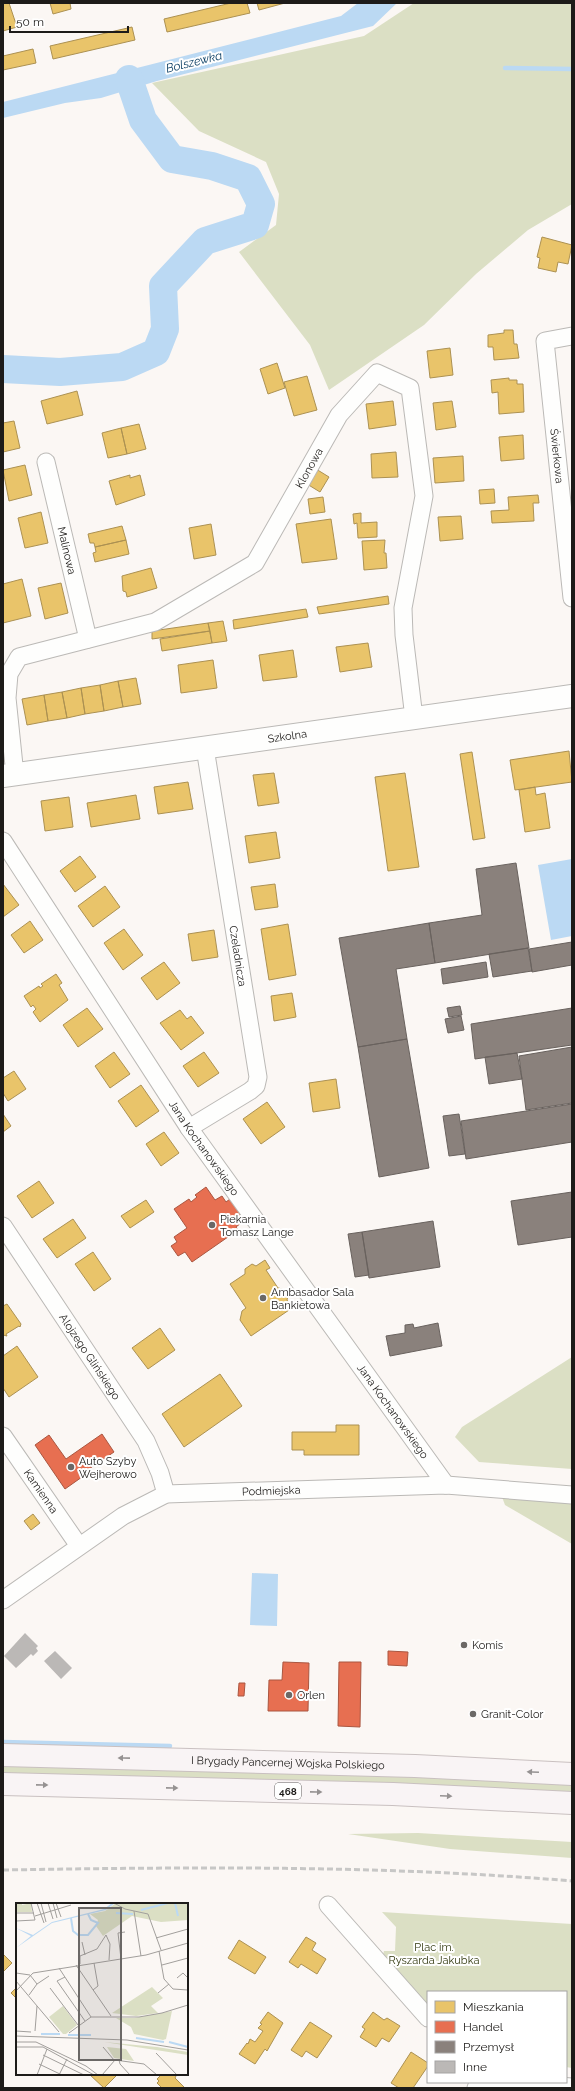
<svg xmlns="http://www.w3.org/2000/svg" width="575" height="2091" font-family="Raleway,sans-serif">
<style>
.green{fill:#dbdfc4}
.water{fill:#bbd9f3}
.homes{fill:#e9c46a;stroke:#ac9152}
.shops{fill:#e76f51;stroke:#aa5640}
.industry{fill:#8a817c;stroke:#69625e}
.lines{fill:none;stroke-linecap:round;stroke-linejoin:round}
.stream{stroke:#bbd9f3;stroke-width:4.5}
.river{stroke:#bbd9f3;stroke-width:28}
.building{fill:#bbb8b6}
.street-casing{stroke:#bbb9b6;stroke-width:19}
.secondary-casing{stroke:#bbb9b6;stroke-width:24}
.primary-casing{stroke:#c9c0c0;stroke-width:24}
.street{stroke:#fefefd;stroke-width:17}
.secondary{stroke:#fefefd;stroke-width:22}
.primary{stroke:#f9f4f5;stroke-width:22}
.rail{stroke:#c7c7c6;stroke-width:3;stroke-dasharray:6 3;stroke-linecap:butt}
.oneway{fill:#969292}
.poi-dot{fill:#6b6866;stroke:#fff;stroke-width:1.5}
.labels{text-anchor:middle;stroke-width:4;stroke-linejoin:round;paint-order:stroke}
.shield{fill:#fff;stroke:#615f5e;stroke-width:1}
.shield-label{font-size:10px;font-weight:bold;fill:#1d1b19}
.street-label{font-size:11px;fill:#1d1b19;stroke:#fff}
.poi-label{font-size:11px;fill:#1d1b19;stroke:#fff;text-anchor:start}
.park-label{font-size:11px;fill:#30370d;stroke:#fff}
.water-label{font-size:12px;font-style:italic;fill:#0a3e63;stroke:#fff}
.inset-river{fill:none;stroke:#bbd9f3;stroke-width:2}
.inset-road{fill:none;stroke:#a29f9c;stroke-width:1}
.view{fill:#6b6866;fill-opacity:0.15;stroke:#6b6866;stroke-width:2}
.inset-edge{fill:none;stroke:#1d1b19;stroke-width:2}
</style>
<rect width="100%" height="100%" fill="#fbf7f4"/>
<path class="green" d="M414,3H572V204L528,230L476,274L424,325L329,390L310,345L239,252L276,225L279,194L266,162L199,131L152,83L364,36Z
M572,1357V1469L479,1462L455,1437L462,1427Z
M502,1497L572,1503V1544L505,1505Z
M3,1763L572,1781V1793L3,1775Z
M418,1833L572,1842V1858L450,1849L348,1834Z
M382,1912L572,1924V2068L566,2067V1992H428V2005L382,1958L384,1951H395L396,1927Z"/>
<path class="water" d="M358,3H397L373,26L157,81L101,98L65,103L3,118V102L341,16Z
M572,859V936L551,940L538,865Z
M252,1573L278,1574L277,1626L250,1625Z"/>
<path class="homes" d="M3,3H9L17,27L3,31Z
M50,3H70L71,9L53,14Z
M231,3H247L250,13L167,32L164,19Z
M257,3H285L259,10Z
M132,27L135,40L53,59L50,46Z
M33,49L36,63L3,70V56Z
M542,237L572,245L568,264L558,262L556,272L538,268L540,258L537,257Z
M504,330H513L514,344H517L519,358L494,360L493,347H488V335L504,333Z
M450,348L453,375L430,378L427,351Z
M277,363L285,388L268,394L260,369Z
M307,376L317,410L294,416L284,382Z
M509,378V380H517V384H523L524,412L499,414L498,392L492,393L491,380Z
M77,391L83,415L47,424L41,401Z
M393,401L396,425L369,429L366,404Z
M452,401L456,427L436,430L433,403Z
M14,421L20,448L3,452V423Z
M139,424L146,449L127,454L121,428Z
M121,428L127,454L108,458L102,433Z
M523,435L524,459L501,461L499,437Z
M396,452L398,477L372,478L371,454Z
M463,456L464,481L435,483L433,458Z
M25,465L32,495L9,501L3,470Z
M316,469L329,477L320,492L307,484Z
M130,475V478L140,475L145,495L116,505L109,481Z
M494,489L495,503L480,504L479,490Z
M538,495L539,503H533L534,521L492,523L491,511L509,510L508,497Z
M323,497L325,512L310,514L308,499Z
M41,512L48,543L25,548L18,518Z
M361,513V523L377,522V537L358,538L357,523L354,524L353,514Z
M461,516L463,539L440,541L438,517Z
M331,519L337,559L302,563L296,524Z
M211,524L216,555L194,559L189,528Z
M122,526L126,540L95,547L94,543H90L88,534Z
M126,540L129,554L95,562L93,553L96,552L95,547Z
M385,540L384,553H386L387,568L364,570L362,541Z
M151,568L157,588L127,597L126,592L123,591L122,576Z
M22,579L31,616L3,623V584Z
M61,583L68,613L45,619L38,588Z
M388,596L389,604L319,614L317,607Z
M306,609L308,617L234,629L233,620Z
M223,621L227,641L212,643L208,623Z
M208,623L210,631L152,639V631Z
M210,631L212,643L162,651L160,639Z
M368,643L372,667L340,672L336,647Z
M293,650L297,677L263,681L259,655Z
M213,660L217,688L181,693L178,665Z
M136,678L141,704L123,707L118,681Z
M118,681L123,707L104,711L100,685Z
M100,685L104,711L85,714L81,688Z
M81,688L85,714L67,718L62,692Z
M62,692L67,718L48,721L44,695Z
M44,695L48,721L27,725L22,699Z
M569,751L572,782L515,790L510,760Z
M472,752L485,838L473,840L460,754Z
M274,773L279,803L258,806L253,775Z
M405,773L419,867L388,871L375,777Z
M188,782L193,809L158,814L154,787Z
M535,787L536,795L545,793L550,828L525,832L519,790Z
M136,795L140,819L91,827L87,803Z
M69,797L73,827L45,831L41,801Z
M276,832L280,858L249,863L245,836Z
M80,856L96,877L75,892L60,871Z
M3,884L19,905L3,917Z
M275,884L278,907L255,910L251,887Z
M105,886L120,907L93,927L78,906Z
M30,921L43,940L24,953L11,935Z
M288,924L296,975L269,980L261,929Z
M124,929L143,955L123,970L104,943Z
M214,930L218,957L192,961L188,934Z
M164,962L180,983L157,1000L141,978Z
M56,974L62,983L59,985L68,1000L40,1022L33,1012L36,1009L33,1005L31,1007L24,996L39,986L40,988L43,986L41,984Z
M292,993L296,1017L274,1021L271,996Z
M87,1008L103,1029L78,1047L63,1025Z
M180,1010L187,1019L191,1016L204,1033L181,1050L160,1023Z
M114,1052L130,1074L110,1088L95,1066Z
M204,1052L219,1073L198,1087L183,1066Z
M14,1071L26,1089L8,1101L3,1093V1078Z
M336,1079L340,1108L313,1112L309,1083Z
M141,1085L159,1111L136,1127L118,1101Z
M267,1102L285,1127L261,1144L243,1119Z
M3,1114L11,1126L3,1132Z
M164,1132L179,1153L161,1166L146,1144Z
M39,1181L54,1203L32,1218L17,1196Z
M146,1200L154,1212L130,1228L121,1216Z
M73,1219L86,1238L57,1258L43,1239Z
M93,1252L111,1279L94,1291L75,1264Z
M265,1260L270,1268L266,1270L278,1288L283,1289L288,1296L287,1300L292,1308L251,1336L240,1320L242,1311L246,1308L230,1284L245,1274V1269L252,1264L256,1266Z
M7,1304L21,1324L20,1327L19,1326L6,1334L7,1336L3,1335V1306Z
M160,1328L175,1350L148,1369L132,1348Z
M17,1346L38,1377L9,1397L3,1388V1356Z
M220,1374L242,1406L184,1447L162,1414Z
M336,1425H359V1455H304V1450H292V1432H336Z
M33,1514L40,1523L31,1530L24,1521Z
M306,1937L316,1943L312,1950L326,1959L317,1974L301,1964L298,1968L289,1962Z
M239,1940L266,1957L255,1974L228,1958Z
M3,1954L12,1963L3,1972Z
M17,1987V1999L11,1993Z
M268,2012L283,2023L267,2051L265,2049L255,2064L239,2054L247,2043L248,2044L250,2039L255,2042L263,2031L258,2028L262,2024L260,2023Z
M373,2012L384,2020L387,2018L400,2026L389,2042L382,2038L376,2047L360,2037L365,2029L362,2027Z
M310,2022L332,2036L317,2058L306,2051L302,2057L291,2050Z
M411,2052L428,2063V2066L413,2088H399L391,2083Z
M89,2074H118L104,2088Z
M162,2074H177L175,2078L185,2088H162L157,2083L159,2081L157,2079Z"/>
<path class="shops" d="M206,1187L215,1200L222,1196L226,1202L230,1199L243,1218L241,1223L236,1227L238,1230L192,1262L185,1252L178,1256L171,1246L177,1242L174,1237L187,1228L174,1209L189,1199L191,1202L197,1197L195,1195Z
M102,1434L114,1452L80,1475L82,1477L65,1489L35,1445L49,1435L66,1459Z
M388,1651L408,1652L407,1666L388,1665Z
M283,1662L309,1663L308,1711H268L269,1680H282Z
M339,1662H361L360,1727L338,1726Z
M239,1683H245L244,1696H238Z"/>
<path class="industry" d="M516,863L529,948L435,963L429,923L482,915L476,869Z
M429,923L435,963L396,969L407,1039L358,1047L339,938Z
M572,942V965L532,972L529,949Z
M528,948L532,971L493,977L489,954Z
M486,962L488,977L443,984L441,969Z
M460,1006L462,1015L449,1017L447,1008Z
M572,1008V1045L475,1059L471,1024Z
M461,1016L464,1030L448,1033L445,1019Z
M407,1039L429,1168L379,1177L358,1047Z
M572,1047V1103L526,1110L519,1056Z
M517,1053L522,1079L489,1084L485,1057Z
M572,1104V1142L466,1159L461,1121Z
M459,1114L465,1154L449,1156L443,1116Z
M572,1192V1237L518,1245L511,1201Z
M433,1221L440,1267L369,1278L362,1232Z
M362,1232L369,1275L355,1277L348,1234Z
M438,1323L442,1346L390,1356L386,1336L405,1333V1325L413,1324L414,1328Z"/>
<g class="lines">
<path class="stream" d="M505,68L572,69
M3,1742L170,1746"/>
<path class="river" d="M3,369L60,372L122,367L156,352L165,329L163,286L205,241L255,225L261,204L248,178L212,166L172,159L143,120L129,79"/>
</g>
<path class="building" d="M25,1633L38,1646L36,1648L38,1651L33,1656L31,1654L16,1668L4,1656Z
M55,1651L72,1668L61,1679L44,1661Z"/>
<g class="lines">
<defs>
<g id="street">
<path id="s1" d="M572,336L545,341L572,598"/>
<path id="s2" d="M46,462L88,639"/>
<path id="s3" d="M15,775L7,698L9,674L19,657L155,622L255,563L339,415L377,373L410,388L424,496L403,608L404,635L414,718"/>
<path id="s4" d="M3,841L189,1128L446,1485"/>
<path d="M189,1128L250,1091L256,1086L258,1077L205,748"/>
<path id="s5" d="M3,1226L146,1441L160,1473L166,1494"/>
<path id="s6" d="M3,1436L79,1546"/>
<path id="s7" d="M3,1600L123,1516L166,1494L446,1485L572,1495"/>
<path d="M328,1905L428,2018"/>
<path d="M476,2088C501,2075 544,2085 572,2087"/>
</g>
<g id="secondary">
<path id="s8" d="M3,776L572,696"/>
</g>
<g id="primary">
<path id="s9" d="M3,1755L415,1766L572,1774"/>
<path d="M3,1784L393,1794L572,1803"/>
</g>
</defs>
<use href="#street" class="street-casing"/>
<use href="#secondary" class="secondary-casing"/>
<use href="#primary" class="primary-casing"/>
<use href="#street" class="street"/>
<use href="#secondary" class="secondary"/>
<use href="#primary" class="primary"/>
<path class="rail" d="M3,1870C194,1867 381,1865 572,1881"/>
</g>
<defs><path id="oneway-solid" d="M-6-.8H1V-3.2L6.5 0L1 3.2V.8H-6Z"/></defs>
<g class="oneway">
<use href="#oneway-solid" transform="translate(124 1758) rotate(-179)"/>
<use href="#oneway-solid" transform="translate(533 1772) rotate(-177)"/>
<use href="#oneway-solid" transform="translate(42 1785) rotate(1)"/>
<use href="#oneway-solid" transform="translate(172 1788) rotate(1)"/>
<use href="#oneway-solid" transform="translate(316 1792) rotate(1)"/>
<use href="#oneway-solid" transform="translate(446 1796) rotate(3)"/>
</g>
<g class="poi-dot">
<circle cx="212" cy="1225" r="4"/>
<circle cx="263" cy="1298" r="4"/>
<circle cx="71" cy="1467" r="4"/>
<circle cx="464" cy="1645" r="4"/>
<circle cx="289" cy="1695" r="4"/>
<circle cx="473" cy="1714" r="4"/>
</g>
<g class="labels">
<rect class="shield" x="275" y="1783" width="26" height="16" rx="3"/>
<g class="shield-label">
<text x="288" y="1795">468</text>
</g>
<g class="street-label">
<text dy="4" stroke="none"><textPath href="#s1" startOffset="143">Świerkowa</textPath></text>
<text dy="4" stroke="none"><textPath href="#s3" startOffset="487">Klonowa</textPath></text>
<text dy="4" stroke="none"><textPath href="#s2" startOffset="91">Malinowa</textPath></text>
<text dy="4" stroke="none"><textPath href="#s8" startOffset="287">Szkolna</textPath></text>
<text transform="translate(238 956) rotate(81)" y="4">Czeladnicza</text>
<text dy="4" stroke="none"><textPath href="#s4" startOffset="367">Jana Kochanowskiego</textPath></text>
<text dy="4" stroke="none"><textPath href="#s5" startOffset="157">Alojzego Glińskiego</textPath></text>
<text dy="4" stroke="none"><textPath href="#s4" startOffset="691">Jana Kochanowskiego</textPath></text>
<text dy="4" stroke="none"><textPath href="#s7" startOffset="300">Podmiejska</textPath></text>
<text dy="4" stroke="none"><textPath href="#s6" startOffset="67">Kamienna</textPath></text>
<text dy="4" stroke="none"><textPath href="#s9" startOffset="285">I Brygady Pancernej Wojska Polskiego</textPath></text>
</g>
<g class="poi-label">
<text x="220" y="1223">Piekarnia<tspan x="220" dy="13">Tomasz Lange</tspan></text>
<text x="271" y="1296">Ambasador Sala<tspan x="271" dy="13">Bankietowa</tspan></text>
<text x="79" y="1465">Auto Szyby<tspan x="79" dy="13">Wejherowo</tspan></text>
<text x="472" y="1649">Komis</text>
<text x="297" y="1699">Orlen</text>
<text x="481" y="1718">Granit-Color</text>
</g>
<g class="park-label">
<text x="434" y="1951">Plac im.<tspan x="434" dy="13">Ryszarda Jakubka</tspan></text>
</g>
<g class="water-label">
<text transform="translate(194 62) rotate(-14)" y="4">Bolszewka</text>
</g>
</g>
<g transform="translate(16 1903)">
<rect width="172" height="172" fill="#fbf7f4"/>
<path d="M1,0H6V2L15,0L16,9H1ZM100,0H172V17L145,19L116,13L87,33L80,23L82,17L74,11L89,8ZM136,84L147,95L135,103L142,110L120,113L96,110ZM47,103L61,122L50,131H47L33,114ZM156,108L150,136L147,137L118,131L115,124L100,115H118ZM88,139L141,144L172,149V152ZM91,144L110,146L118,158L98,155Z" fill="#dbdfc4"/>
<path d="M96,0H99L90,7L36,20L0,45L15,33L0,25L17,32L36,19L88,6Z" fill="#bbd9f3"/>
<path class="inset-river" d="M159,0L162,13M125,7L152,0M100,10L117,11M55,15L57,28L62,32H72L82,20L75,17L72,11M25,131H44M52,132H75M120,135L148,139M153,139L172,144"/>
<path class="inset-road" d="M21,0L28,20M25,0L30,19M32,0L37,16M37,0L41,15M40,0L45,14M98,0L109,6L132,11L145,47M118,8L125,53M0,10H18M19,13L55,2M0,18L19,17L15,0M140,35L172,26M66,39L69,52M143,48L148,76L157,86L172,87M105,56L102,30L109,29M64,61V53L81,46L90,32L94,41L93,57M60,62L95,113M146,62L172,55M43,65L75,114M0,70L14,72L21,81L13,92M49,74L41,78L69,118M161,75L167,70L172,75M0,78L43,129M21,81L33,73M34,85L62,122M77,87L82,83L78,60M0,88L17,70L130,52L172,40M142,90L153,81M0,128L15,129M19,128L21,103M53,130L75,114H123L146,110L172,102M0,133L111,137L172,147M0,139H20L70,163L82,172M0,144H27L78,172M87,144L98,157M140,150L161,172M27,152L68,172M103,157L104,161L114,172M23,161L46,172M21,172L31,146M43,172L51,156M86,172L99,157L128,161L141,172"/>
<path class="view" d="M63,5H105V157H63Z"/>
<rect width="172" height="172" class="inset-edge"/>
</g>
<rect width="575" height="2091" fill="none" stroke="#1d1b19" stroke-width="8"/>
<rect x="427" y="1991" width="140" height="92" fill="#ffffff" stroke="#a5a4a3"/>
<rect x="435" y="2001" width="20" height="12" fill="#e9c46a" stroke="#a5a4a3"/>
<text x="463" y="2011" font-size="12" fill="#1d1b19">Mieszkania</text>
<rect x="435" y="2021" width="20" height="12" fill="#e76f51" stroke="#a5a4a3"/>
<text x="463" y="2031" font-size="12" fill="#1d1b19">Handel</text>
<rect x="435" y="2041" width="20" height="12" fill="#8a817c" stroke="#a5a4a3"/>
<text x="463" y="2051" font-size="12" fill="#1d1b19">Przemysł</text>
<rect x="435" y="2061" width="20" height="12" fill="#bbb8b6" stroke="#a5a4a3"/>
<text x="463" y="2071" font-size="12" fill="#1d1b19">Inne</text>
<path d="M10 26v6h118v-6" fill="none" stroke="#1d1b19" stroke-width="2"/>
<text x="16" y="26" font-size="12" fill="#1d1b19" stroke="#ffffff" stroke-width="3" paint-order="stroke">50 m</text>
</svg>
